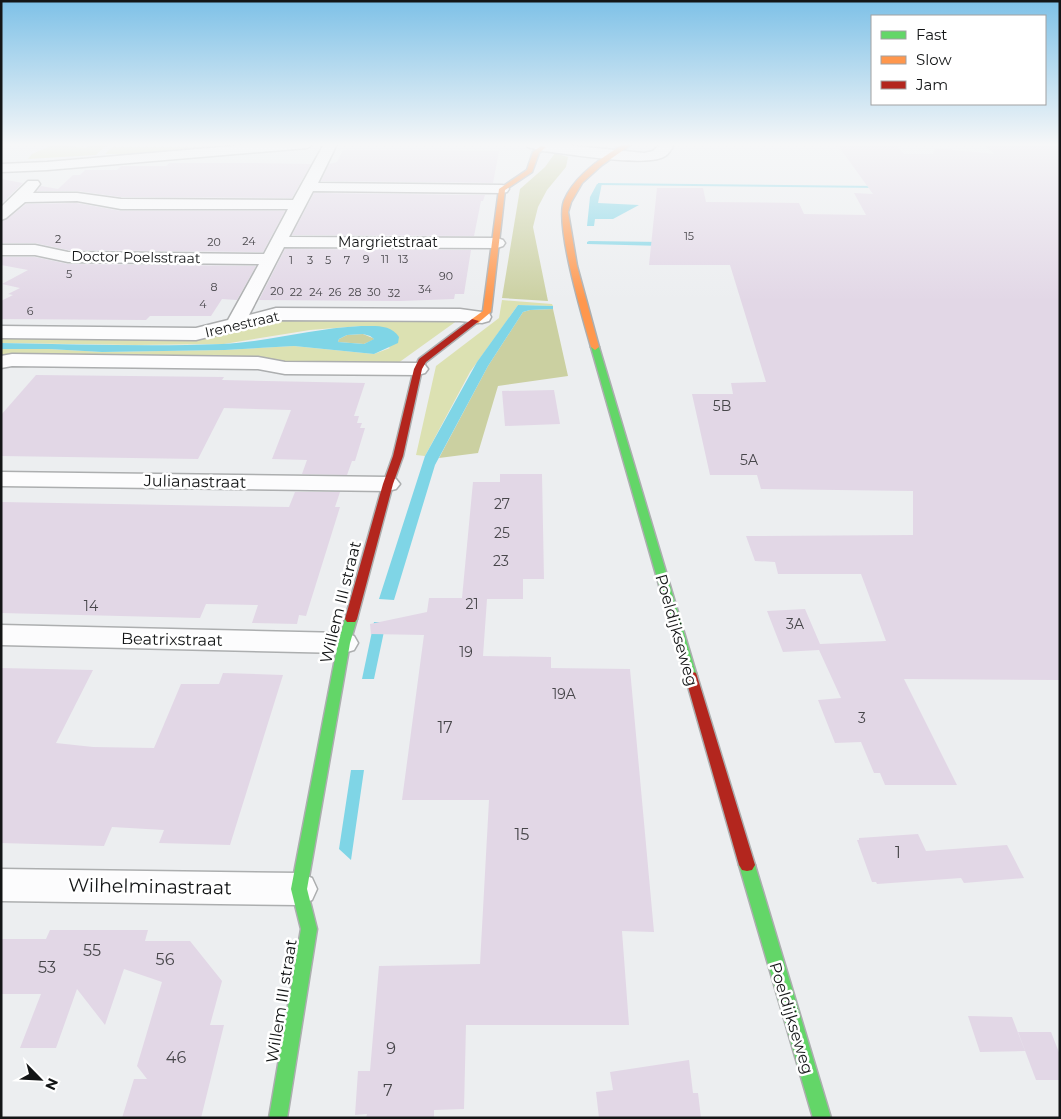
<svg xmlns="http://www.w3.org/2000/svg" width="1061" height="1119" font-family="Montserrat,sans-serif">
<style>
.green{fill:#dce1b2}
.forest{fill:#cbd0a1}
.water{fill:#7fd5e6;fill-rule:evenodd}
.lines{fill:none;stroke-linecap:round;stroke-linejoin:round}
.stream{fill:#7fd5e6;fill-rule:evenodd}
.building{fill:#e2d7e6}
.street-casing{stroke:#acaeaf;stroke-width:3}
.fast-casing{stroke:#acaeaf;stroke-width:3}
.slow-casing{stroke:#acaeaf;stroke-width:3}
.jam-casing{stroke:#acaeaf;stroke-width:3}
.street{fill:#fcfcfd;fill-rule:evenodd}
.fast{fill:#63d668;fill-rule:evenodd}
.slow{fill:#ff974d;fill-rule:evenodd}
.jam{fill:#b3261e;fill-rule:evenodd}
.labels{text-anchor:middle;stroke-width:5;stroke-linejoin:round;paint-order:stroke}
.far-number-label{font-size:11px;fill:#47464a}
.far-street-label{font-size:14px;fill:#131516;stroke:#fff}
.number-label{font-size:14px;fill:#47464a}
.street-label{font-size:16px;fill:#131516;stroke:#fff}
.near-number-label{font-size:16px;fill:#47464a}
.near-street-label{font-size:19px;fill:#131516;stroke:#fff}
</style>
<rect width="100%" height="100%" fill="#eceef0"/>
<path class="green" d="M55,144L85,148L95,144H107L96,155L28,159L32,154Z
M112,147H215V149L117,155V154H105Z
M502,300L552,304L553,306L518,305L470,372L425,456L416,455L436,366L499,318Z
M292,316L458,320L394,366L1,358V349H49L102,352L225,350L294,346L374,354L390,348L361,326L310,330L224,344L135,345L1,343V336L186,339Z"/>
<path class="forest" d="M555,153L568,157L566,167L547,190L538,207L533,227L548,301L502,298L520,189L545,167Z
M553,309L568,376L498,386L478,453L439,458L488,366L523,312L530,310Z
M363,334L375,339L364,344L338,342L339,339L347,335Z"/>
<path class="water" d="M602,183L598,203L639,205L613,219H595L594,226H587L590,197L597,184Z
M518,305L553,306V309L530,310L523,312L488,366L435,465L394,600L379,599L425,456L477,362Z
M361,326C375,326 391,324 399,337L398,343L374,354L294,346L225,350L102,352L49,349H1V343C75,344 148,347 222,344C268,342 314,328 361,326ZM363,334L370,336L374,339L364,344L338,342L339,339L347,335Z
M374,622H386L374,679H362Z
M351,770H364L351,860L339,849Z"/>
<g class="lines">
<path class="stream" d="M600,183L880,186L882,187L880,188L598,185V183Z
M589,241L663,242L666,244L663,246L587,244V242Z"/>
</g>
<path class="building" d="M837,144H896L904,154H933L935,148L994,154L983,144H1060V680L904,679L957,785H885L880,773H874L861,742L835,743L818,700L841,698L819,650L783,652L767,611L805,609L820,644L886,641L861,574H778L775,562L755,561L746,536L913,535V491L761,489L757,475H710L692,394H733L731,383L766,382L730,265H649L657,188H703L706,202L799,203L804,214L866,215L854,193L873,194Z
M343,150H435L499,151L493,183L321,181L329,164L337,162Z
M169,163H257L311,164L292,198L121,197L77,191H37L41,186L58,189L73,175H80L85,170H117L121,166H166Z
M1,179L23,183L1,204Z
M314,193L485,195L483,201H481L474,236L292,235Z
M77,203L121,211H285L263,252L68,250L35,243H1V222L7,219L26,204Z
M285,249L471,250L464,294H455L454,299L400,301L259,300Z
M1,257H35L68,264L256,266L237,300L222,299L211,316H150L146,320L1,319V301L13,295L8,294L20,288L2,284L28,270L1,265Z
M36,375L224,377L222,380L365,383L354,416H359L357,423H362L360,428H365L355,461H352L347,475L302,474L307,460L272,459L291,410L224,408L198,459L1,456V415Z
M554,390L560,424L505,426L502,391Z
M500,474H542L544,579H523V599H487L483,656L551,657V668L630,669L654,932L622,931L629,1025H466L464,1109L434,1110V1118H366L367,1114L355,1115L358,1071H370L379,966L480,964L489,800H402L424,635L371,634L370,624L427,612L429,598H462L473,482H500Z
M295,492H340L335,507H340L306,616L299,615L297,624L252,623L258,605L206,604L200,618L1,613V502L289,507Z
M1,668L93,670L56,743L93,747L154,748L181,684H219L223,673L283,675L230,845L159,843L164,830L112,827L104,846L1,843Z
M918,834L926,851L1007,845L1024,878L964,883L961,878L877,884L876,882H872L857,840H859V838Z
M50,930H148L145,941H190L222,981L210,1025H224L201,1118H122L134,1079H147L137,1066L162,982L124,969L105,1025L77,989L56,1048H20L41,994H1V939H46Z
M968,1016L1012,1017L1025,1051L980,1052Z
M1018,1032H1051L1060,1055V1080H1036Z
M689,1060L693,1093H698L701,1118H599L596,1092L613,1090L610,1072Z"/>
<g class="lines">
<defs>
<path id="street" d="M256,144H313L307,148L47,170L1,172V164L47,162Z
M324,144H337L318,183L502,185L507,186L509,189L507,192L502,193L313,191L289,237L497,238L503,240L505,243L503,246L497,248L284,247L249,315L276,308L460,309L489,313L491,317L489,321L482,323L460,321L276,320L196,340L1,338V326L196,328L228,320L259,264L68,262L35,255H1V245H35L68,252L264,254L288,209H121L77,201L25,202L6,218L1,220V207L28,181H38L40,184L33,193H77L121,199L293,200Z
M527,144H557L644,153L653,151L661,144H674C671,150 668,156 661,158C638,166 570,154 543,151L528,147Z
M12,354L258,357L285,362L418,363L425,365L428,369L425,373L418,375L285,374L258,369L12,366L1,368V356Z
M1,472L388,477L396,479L400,484L396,489L388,491L1,486Z
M1,625L344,633L354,636L358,643L354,650L344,653L1,645Z
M1,869L299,873L312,878L317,889L312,900L299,905L1,901Z"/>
<path id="fast" d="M595,344L599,347L697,676L696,679H686L685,676L591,347Z
M351,615L357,619L350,643L307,889L317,929L287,1118H269L301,929L291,889L338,643L345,619Z
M747,859L752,860L755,865L831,1118H813L739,865L742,860Z"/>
<path id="slow" d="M624,144H632L602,165L582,183L571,202L568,212L577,266L599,347L595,350L591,347C583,318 555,226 564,201C574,176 602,157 624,144Z
M541,146L546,147L539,153L532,172L505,190L491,312L478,323H472V319L483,311L499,189L527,170L533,152Z"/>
<path id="jam" d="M472,319L479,321L426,362L422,369L403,456L393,484L357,619L355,622H347L345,619L383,484L393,456L414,369L419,359Z
M691,671L696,673L697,676L755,865L752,870L747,871L742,870L739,865L685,676L686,673Z"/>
</defs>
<use href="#street" class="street-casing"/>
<use href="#fast" class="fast-casing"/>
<use href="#slow" class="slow-casing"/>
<use href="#jam" class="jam-casing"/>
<use href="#street" class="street"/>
<use href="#fast" class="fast"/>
<use href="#slow" class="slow"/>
<use href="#jam" class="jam"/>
</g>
<linearGradient id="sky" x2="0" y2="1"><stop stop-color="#7ec1e7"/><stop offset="0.48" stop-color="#f6f7f8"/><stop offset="1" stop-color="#f6f7f8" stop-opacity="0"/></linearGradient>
<rect width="1061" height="301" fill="url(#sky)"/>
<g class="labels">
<g class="far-number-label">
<text x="689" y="240">15</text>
<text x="58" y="243">2</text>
<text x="249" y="245">24</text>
<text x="214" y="246">20</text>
<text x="366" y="263">9</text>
<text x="385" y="263">11</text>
<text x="403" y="263">13</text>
<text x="291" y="264">1</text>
<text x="310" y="264">3</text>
<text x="328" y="264">5</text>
<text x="347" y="264">7</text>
<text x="69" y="278">5</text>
<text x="446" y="280">90</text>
<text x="214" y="291">8</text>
<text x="425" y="293">34</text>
<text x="277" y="295">20</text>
<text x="296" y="296">22</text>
<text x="316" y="296">24</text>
<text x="335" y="296">26</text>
<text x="355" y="296">28</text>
<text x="374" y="296">30</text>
<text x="394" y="297">32</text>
<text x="203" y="308">4</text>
<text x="30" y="315">6</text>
</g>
<g class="far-street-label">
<text x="388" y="247">Margrietstraat</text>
<text transform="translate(136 257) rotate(1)" y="5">Doctor Poelsstraat</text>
<text transform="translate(242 324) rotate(-13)" y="5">Irenestraat</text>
</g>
<g class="number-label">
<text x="722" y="411">5B</text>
<text x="749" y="465">5A</text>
<text x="502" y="509">27</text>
<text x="502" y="538">25</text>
<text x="501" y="566">23</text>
<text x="472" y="609">21</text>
<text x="91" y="611">14</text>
<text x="795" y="629">3A</text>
<text x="466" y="657">19</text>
<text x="564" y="699">19A</text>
<text x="862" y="723">3</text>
</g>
<g class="street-label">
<text transform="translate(195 481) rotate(1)" y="6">Julianastraat</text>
<text transform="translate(340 602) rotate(-76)" y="6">Willem III straat</text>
<text transform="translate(677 630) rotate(74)" y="6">Poeldijkseweg</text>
<text transform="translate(172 639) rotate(1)" y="6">Beatrixstraat</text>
<text transform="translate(281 1001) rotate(-81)" y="6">Willem III straat</text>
<text transform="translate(792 1018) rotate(73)" y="6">Poeldijkseweg</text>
</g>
<g class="near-number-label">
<text x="445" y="733">17</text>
<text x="522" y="840">15</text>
<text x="898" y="858">1</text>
<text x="92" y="956">55</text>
<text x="165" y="965">56</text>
<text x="47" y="973">53</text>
<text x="391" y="1054">9</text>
<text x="176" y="1063">46</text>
<text x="388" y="1096">7</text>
</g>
<g class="near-street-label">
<text transform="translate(150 886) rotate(1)" y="7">Wilhelminastraat</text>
</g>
</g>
<rect width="1061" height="1119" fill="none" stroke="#131516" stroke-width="5"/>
<rect x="871" y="15" width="175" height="90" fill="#ffffff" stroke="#a1a1a2"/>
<rect x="881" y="31" width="25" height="8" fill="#63d668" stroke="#a1a1a2"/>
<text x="916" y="40" font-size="15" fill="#131516">Fast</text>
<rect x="881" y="56" width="25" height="8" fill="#ff974d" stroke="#a1a1a2"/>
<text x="916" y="65" font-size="15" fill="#131516">Slow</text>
<rect x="881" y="81" width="25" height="8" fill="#b3261e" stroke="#a1a1a2"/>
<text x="916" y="90" font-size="15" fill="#131516">Jam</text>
<g transform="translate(40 1079) rotate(114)" stroke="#ffffff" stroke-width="4" paint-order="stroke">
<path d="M0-4L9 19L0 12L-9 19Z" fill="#131516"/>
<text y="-8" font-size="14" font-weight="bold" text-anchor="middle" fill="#131516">N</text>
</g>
</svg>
